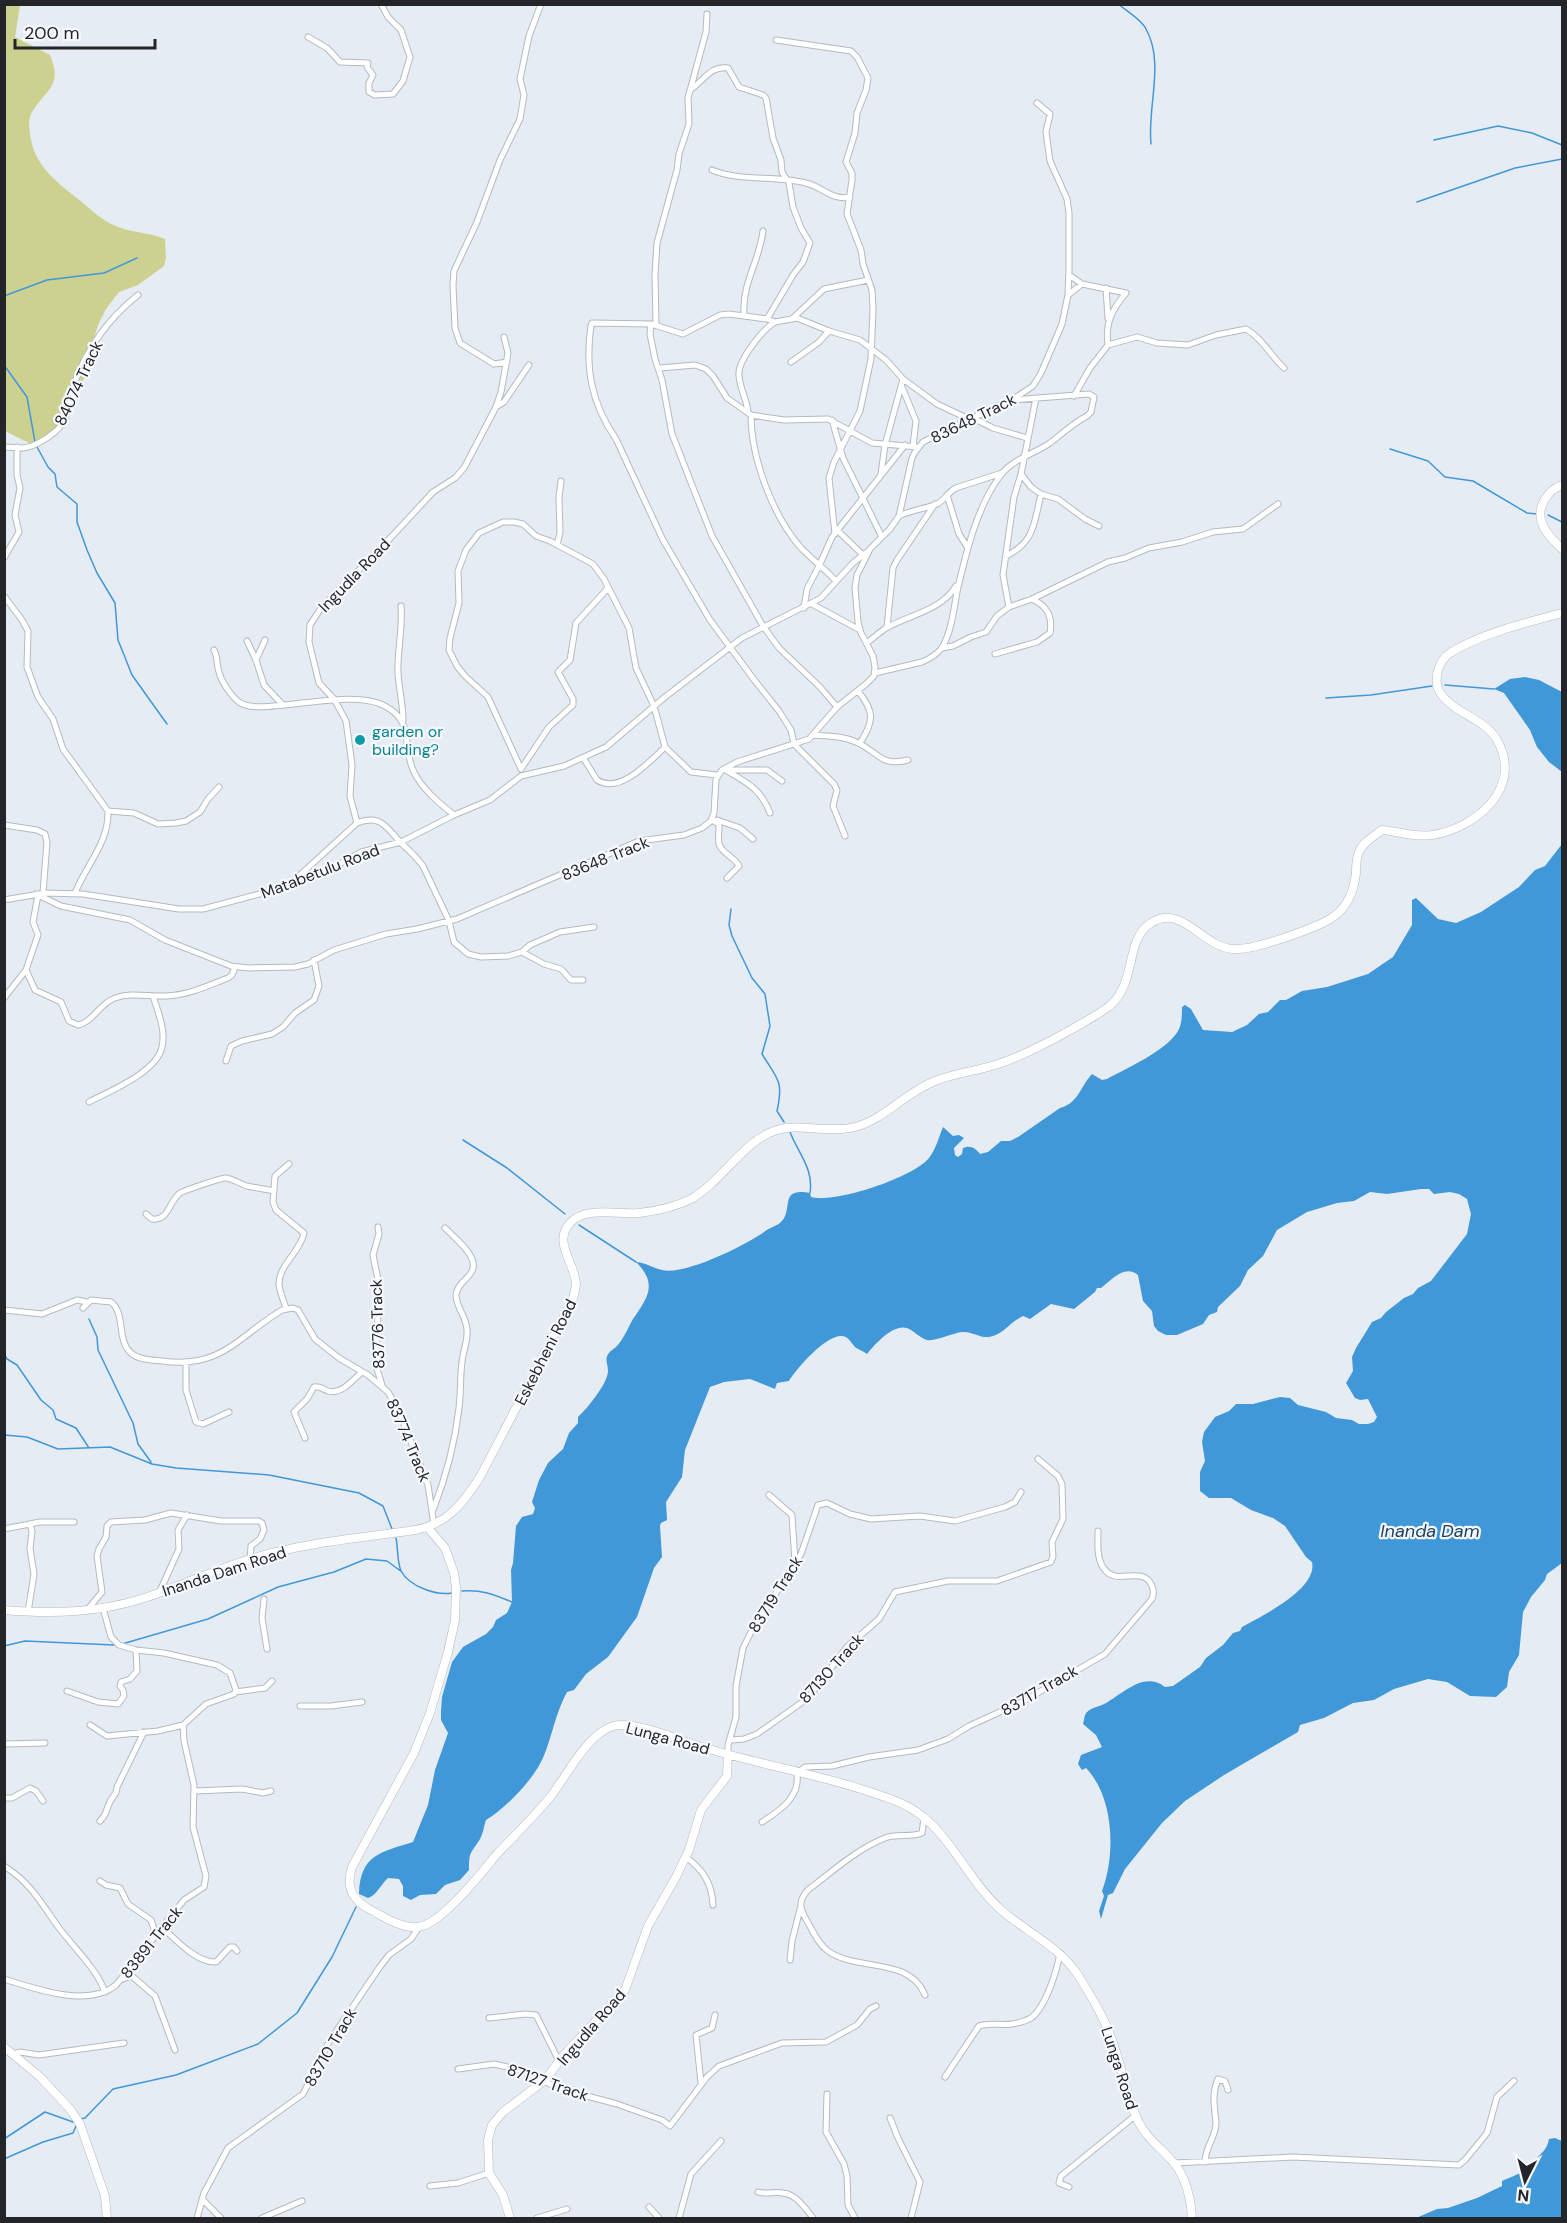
<svg xmlns="http://www.w3.org/2000/svg" width="1567" height="2223" font-family="'DM Sans',sans-serif">
<style>
.green{fill:#cdd190}
.water{fill:#4198d8}
.lines{fill:none;stroke-linecap:round;stroke-linejoin:round}
.stream{stroke:#4198d8;stroke-width:1.5}
.street-casing{stroke:#b4bac1;stroke-width:7}
.secondary-casing{stroke:#b4bac1;stroke-width:9}
.street{stroke:#fff;stroke-width:5}
.secondary{stroke:#fff;stroke-width:8}
.culture-dot{fill:#0f9aa8;stroke:#f5f9ff;stroke-width:2}
.labels{text-anchor:middle;stroke-width:4.5;stroke-linejoin:round;paint-order:stroke}
.street-label{font-size:16px;fill:#232528;stroke:#f5f9ff}
.culture-label{font-size:16px;fill:#0d838f;stroke:#f5f9ff;text-anchor:start}
.water-label{font-size:18px;font-style:italic;fill:#1d405c;stroke:#f5f9ff}
</style>
<rect width="100%" height="100%" fill="#e6ecf3"/>
<path class="green" d="M4,5H20L15,37L50,55C63,87 46,89 32,112C28,119 29,127 30,134C34,167 58,183 82,202C92,211 103,221 116,226C131,233 149,232 165,239L166,258L164,266L138,285L119,292L106,309L98,325L89,353L86,373L74,403L54,433L33,445L5,431Z"/>
<path class="water" d="M1525,677L1539,680L1562,692V772L1549,762L1537,747L1530,730L1504,693L1494,689L1510,679Z
M1562,844V1563L1547,1574L1545,1580L1531,1597L1523,1612L1519,1655L1509,1672L1507,1687L1496,1697L1470,1696L1447,1682L1428,1679L1394,1689L1374,1700L1353,1703L1324,1718L1300,1725L1298,1732L1224,1775L1185,1801L1162,1823L1125,1869L1113,1893L1108,1895L1101,1919L1099,1911L1104,1896L1102,1891C1116,1855 1114,1797 1086,1768L1082,1770L1078,1764L1081,1755L1102,1747L1096,1735L1083,1724C1084,1721 1084,1718 1085,1715C1089,1707 1100,1707 1106,1703C1124,1693 1144,1671 1165,1687L1173,1686L1200,1667L1206,1658L1223,1645L1233,1633L1240,1631L1242,1627C1262,1616 1318,1589 1312,1562L1306,1557L1285,1526L1273,1518L1251,1510L1231,1498H1209L1200,1491V1472L1205,1461L1202,1442L1204,1432L1215,1417L1229,1411L1236,1404H1253L1280,1397L1290,1398L1298,1405L1326,1412L1336,1418L1352,1420L1359,1424H1368L1374,1422L1377,1417L1368,1399L1360,1400L1355,1398L1346,1383L1353,1371L1352,1357L1356,1348L1372,1322L1381,1318L1386,1312L1404,1298L1413,1294L1418,1288L1431,1281L1467,1234L1471,1214L1467,1199L1459,1194L1450,1192L1434,1194L1429,1189H1421L1387,1194L1370,1192L1354,1201L1337,1203L1307,1212L1277,1230L1263,1256L1248,1270L1240,1286L1218,1307L1217,1312L1209,1315L1203,1324L1177,1335H1166L1158,1331L1154,1326L1152,1311L1143,1301L1138,1275C1124,1264 1112,1280 1101,1288H1097L1095,1292L1074,1309L1051,1304L1030,1319L1023,1316C1010,1322 1003,1335 989,1337C980,1338 971,1331 962,1332C953,1333 933,1342 927,1340C920,1338 914,1331 907,1328C893,1324 875,1344 867,1354C863,1351 859,1350 855,1347C850,1342 849,1336 841,1336C825,1336 797,1368 789,1381L777,1383L775,1389L750,1379L724,1382L710,1387L685,1450L682,1477L666,1502L667,1520L661,1523L660,1526L662,1557L654,1568L637,1617L629,1628L608,1657L586,1674L574,1690L567,1692C555,1714 552,1737 543,1758C533,1780 506,1808 486,1820C484,1826 483,1834 480,1839C471,1854 469,1850 469,1870L460,1880L445,1885L436,1894L420,1895L411,1900L403,1896V1886L399,1879L388,1878C381,1884 376,1896 368,1898L359,1894C360,1854 382,1852 413,1842L428,1805L435,1770L448,1733L441,1720V1711L442,1697L452,1662L463,1647L486,1634L493,1627L496,1620L507,1613L512,1602L511,1570L513,1563L516,1526L522,1517L533,1514L535,1508L532,1502L539,1480L548,1463L563,1449L569,1433L578,1423V1417C587,1409 608,1383 608,1371C608,1364 604,1359 609,1353C610,1351 615,1348 616,1347C623,1340 628,1328 633,1319C648,1297 658,1284 636,1262C648,1263 652,1268 662,1270C684,1276 746,1245 764,1232C768,1228 775,1227 780,1223C795,1211 777,1187 810,1193L811,1197C835,1204 914,1177 929,1158C936,1149 939,1137 943,1127L953,1136L959,1135L964,1138L954,1148L955,1155L958,1157L962,1154L963,1148C971,1145 975,1148 980,1154L988,1152L1001,1141H1010L1018,1137L1060,1108C1079,1103 1081,1085 1092,1074L1102,1080L1107,1079C1127,1068 1166,1051 1178,1031C1182,1024 1182,1015 1182,1007L1185,1005L1191,1009L1203,1030L1232,1032L1247,1025L1259,1014L1268,1012L1280,1000H1286L1302,991L1327,987L1368,974L1393,957L1412,925V900L1416,898L1438,919L1456,923L1481,912L1519,887L1535,870L1545,866Z
M1555,2138L1562,2141V2218H1416L1437,2209L1448,2208L1477,2198L1502,2186V2181C1518,2174 1524,2173 1535,2160C1542,2152 1547,2150 1549,2139Z"/>
<g class="lines">
<path class="stream" d="M1118,4C1127,11 1142,20 1146,29C1165,63 1147,107 1151,144
M1434,140L1498,126L1532,133L1562,145
M1417,202L1515,168L1562,159
M4,296L47,280L104,273L137,258
M4,365L27,397L35,442
M37,447L48,467L55,474L57,487L77,504V522L87,550L97,573L115,603L118,640L132,675L167,724
M1390,449L1428,461L1445,477L1473,481L1527,513L1537,514
M1548,515L1562,522
M1445,685L1494,689
M1326,698L1371,695L1432,686
M731,909L729,925L732,936L752,978L765,994L770,1026L762,1054C777,1079 784,1080 777,1111L784,1122
M790,1132C798,1153 814,1169 810,1193
M463,1140L507,1168L565,1214
M579,1225L636,1262
M89,1319L97,1337L98,1350L133,1423L138,1444L151,1462
M4,1353L7,1359L17,1365L41,1400L53,1410L56,1419L76,1428L89,1448
M4,1435L27,1437L58,1449L110,1447L152,1464L176,1468L269,1475L359,1493L383,1506L392,1529
M396,1538C398,1547 397,1562 401,1571C409,1586 436,1596 452,1593
M462,1591C481,1589 495,1595 512,1602
M122,1644L208,1619L278,1587L334,1572L366,1559L387,1561L402,1572
M4,1646L25,1641L114,1645
M80,2119L85,2118L113,2089L176,2075L258,2044L297,2013L332,1957L356,1907
M4,2139L45,2112L73,2122
M4,2159L43,2142L73,2133L76,2126"/>
<defs>
<path id="street" d="M308,37L327,48L340,62L368,63L367,67L373,75L369,83V92L375,95L393,94L403,81L410,57L401,30L388,17L381,4
M776,40L851,51L857,57L868,78L866,90L857,113L855,133L846,162L852,173V180L847,214L861,250L863,264L872,290L873,309L871,359L860,411L834,462L829,478L835,534
M690,90C703,82 710,65 728,68L739,87L763,95L766,98L773,138L781,160L782,172L789,183L793,207L801,228L810,243L803,262L793,275L767,319
M712,170C741,182 775,175 806,183C823,187 832,201 850,197
M1069,275L1082,284L1126,293C1112,309 1105,323 1108,345
M1106,288L1108,318
M1068,295L1082,284
M744,315C742,282 759,263 763,231
M793,318L824,289L868,280
M651,324L650,334L655,359L662,380L672,434L712,536L763,626L779,648L820,687L837,707
M656,325L655,274L657,243L677,170L679,154L689,124L688,98L706,32L707,14
M504,337L508,353L501,392L496,407L464,468L455,478L433,492L382,547L321,608L310,625L309,642L319,683L334,699L346,721L352,765L350,796L357,823C382,813 387,829 402,844C410,851 417,858 423,866L449,921L454,942L468,954L481,957L508,956L522,952L530,945L560,932L594,927
M507,362L494,364L460,343L455,328L453,285L454,271L477,222L500,160L520,119L524,95L520,79L529,36L541,4
M791,362L819,342L829,331
M660,368L695,365L706,369L713,376L727,398L751,415L784,420L828,419L872,443L918,447
M902,387L916,421L913,446
M1074,396L1090,368L1108,345L1137,337L1157,343L1188,345L1216,335L1246,329C1261,337 1271,356 1284,368
M496,407L504,402L529,365
M748,412C747,400 740,389 739,376C737,361 763,329 775,322
M751,415C751,458 773,517 802,549C813,560 826,570 836,581
M973,418L993,428L1027,438
M832,420L843,458L882,537
M4,447C11,447 17,448 23,448C34,447 48,438 56,431C69,419 69,400 74,384C87,348 109,318 138,295
M881,474L885,445L903,379
M1021,474L1031,487L1041,494L1058,499L1085,519L1099,526
M947,495L959,534L968,548
M899,516C911,510 925,509 937,504C945,500 948,492 956,488L1002,473
M837,530L863,555
M557,545L560,532L559,497L561,481
M1006,556C1035,542 1034,523 1041,494
M4,558L19,532L15,515L20,488L17,475V447
M4,596L22,620L28,631L27,667L38,697L53,719L63,749L108,811C109,843 86,865 75,893
M812,604L860,630
M401,606C403,629 397,651 398,673C399,689 403,704 403,720
M1009,607L1003,575L1014,497L1021,474L1036,398
M804,608L807,589L820,564L832,537L905,445
M887,627L893,568L897,560L935,504
M247,641L256,660L264,685L283,705
M867,643C873,638 880,632 886,628C909,615 942,610 956,586
M942,648L953,646L971,637L986,632L997,616L1009,607L1032,599L1108,562L1125,558L1149,548L1182,542L1213,532L1243,529L1278,504
M214,650C218,657 216,663 219,672C221,681 231,696 239,702C258,718 346,687 383,705C416,721 401,746 414,772C422,789 439,803 454,815
M995,654L1037,642L1050,633C1053,616 1047,606 1032,599
M256,660L265,640
M875,673L922,662C929,659 936,655 941,649C952,633 954,606 958,587C967,550 977,507 1000,476C1012,459 1034,454 1050,443C1062,434 1073,423 1087,416L1091,412L1094,397L1089,394L1013,400
M858,691C875,712 874,721 860,743
M813,735C828,736 843,736 856,742C879,752 880,767 908,760
M584,759L597,780C620,795 650,761 665,747
M521,769L488,697L465,676L457,666L449,650L450,638L459,603L458,571L466,550L479,533L503,522H514L523,524L536,536L550,541L593,564L604,579L629,628L636,668L654,706L665,747L691,772L717,775
M521,769L549,727L573,705V699L558,672L570,660L576,623L608,588
M724,769C745,782 760,787 770,813
M727,770H767L782,781
M108,811L134,813L158,824L176,823L186,821L200,812L208,799L219,787
M712,820L719,824C719,831 718,838 719,844C722,854 735,857 739,866L727,878
M717,820L740,828L753,839
M4,825L37,830L45,834L47,842L43,893
M845,836L833,806L837,790L834,784L794,744L791,730L779,711L755,681L710,620L663,540L616,439C591,403 585,368 591,325L592,323L651,324L683,334L720,315L729,314L767,319L775,322L797,318L829,331L860,340L886,360L903,379L937,404L971,420
M290,884L357,823
M36,894L61,906L130,920L165,940L231,966L248,968L295,967L308,964L334,950L386,934L417,929L457,919L639,841L684,835L702,828L711,821L714,813L716,779L722,770L737,762L809,739L837,707L866,684L874,676L875,667L873,656L861,633L858,622L855,588L857,575L870,549L890,529L899,516L912,458L915,452L923,442L1018,396L1033,386L1041,373L1062,324L1068,295L1069,270V213L1067,199L1050,161L1046,132L1050,114L1037,103
M4,900L45,893L83,894L179,909H203L286,887L325,872L361,852L401,842L454,815L490,800L521,776L564,766L606,747L665,697L742,638L821,598L853,563L867,552
M522,952L544,964L561,969L571,980H583
M26,970L35,990L61,1002L69,1021L78,1025C93,1022 100,1003 115,998C131,992 149,997 166,996C189,995 207,986 228,978L232,975L235,967
M4,998L26,970L30,958L38,935L33,922L38,895
M226,1061L231,1046L242,1041L272,1034L283,1027L295,1013L314,1000L319,986L314,960
M89,1102C110,1091 157,1072 162,1047C166,1030 158,1012 153,996
M146,1214L152,1219C169,1221 169,1201 180,1193C183,1191 221,1178 225,1178C232,1178 240,1184 247,1186C256,1188 265,1189 274,1191
M378,1227L379,1234L373,1255L379,1285L376,1366L382,1385
M83,1308L91,1300L111,1302C126,1314 116,1339 131,1353C139,1360 152,1360 162,1361C222,1369 237,1337 282,1310L293,1308L298,1310L315,1339L339,1358L368,1375L388,1392L398,1409L428,1485L434,1525
M286,1309C284,1301 280,1293 279,1285C278,1265 300,1253 304,1233L276,1210L273,1202L275,1176L289,1164
M4,1310L42,1314L77,1300L87,1302
M186,1363V1390L196,1422L203,1424L229,1412
M305,1438L294,1412L307,1399L314,1387C320,1386 322,1389 328,1391C341,1395 353,1380 362,1372
M769,1495L792,1515L795,1562
M433,1510C446,1477 455,1443 459,1408C461,1392 460,1377 462,1362C463,1351 468,1341 467,1330C467,1318 456,1307 456,1295C457,1280 479,1276 472,1259C467,1247 454,1237 445,1228
M4,1529L40,1522H74
M159,1593L179,1549L178,1530L187,1515
M264,1599L262,1618L267,1649
M88,1609L102,1592L97,1556L99,1549L106,1537L107,1526L111,1522L145,1520L171,1513L221,1521H259L262,1523L264,1530L260,1539L251,1546L250,1559
M28,1612L34,1574L30,1549L32,1531L30,1525
M67,1691L98,1702L118,1704L124,1696L123,1690L120,1686L121,1682L130,1679L137,1671L136,1650
M235,1692L265,1688L272,1681
M300,1706H331L362,1702
M90,1725L107,1736L158,1731L183,1725L206,1704L234,1694L236,1690L230,1673L217,1665L164,1653L136,1650L119,1645L111,1637L103,1608
M731,1740L744,1739L757,1734L808,1698L847,1647L879,1619L895,1592L948,1581H997L1051,1562L1053,1556L1052,1542L1063,1519L1062,1484L1058,1476L1038,1459
M4,1744L45,1743
M728,1754V1745L736,1717V1686L743,1648L751,1632L801,1554L818,1505L827,1503L850,1514L871,1519L920,1516L955,1521L1005,1507L1015,1502L1021,1492
M800,1771L805,1767L832,1766L869,1757L918,1750L948,1739L969,1726L1022,1702L1105,1654L1152,1599C1154,1594 1154,1591 1152,1586C1143,1565 1118,1585 1106,1571C1096,1561 1098,1544 1098,1531
M195,1791L242,1789L263,1793L271,1791
M4,1798H12L30,1788L36,1791L43,1801
M924,1818L922,1833C910,1838 897,1833 885,1838C857,1849 833,1871 809,1889C798,1900 799,1908 807,1921C813,1931 818,1944 828,1951C857,1972 909,1956 925,1995
M100,1821C108,1813 105,1811 110,1802C113,1795 117,1795 117,1787L144,1732
M762,1822C781,1810 803,1795 796,1770
M686,1857C703,1870 712,1883 713,1905
M4,1866C31,1883 41,1903 59,1928C75,1949 96,1968 105,1992
M100,1881L106,1885L120,1888L128,1904L151,1920L156,1935
M163,1928C176,1940 197,1963 216,1962L230,1947H234L237,1951
M790,1960L792,1941L800,1909
M4,1979C36,1989 88,2008 116,1985L184,1900L204,1887L206,1876L193,1827L194,1785L184,1741L183,1725
M123,1979L129,1976L133,1977L155,1996L175,2050
M489,2018L525,2014L536,2015L559,2061
M13,2054L20,2052L39,2055L124,2043
M458,2069L494,2064L516,2069L534,2075L557,2088L617,2104L662,2120L670,2126L707,2077L719,2066L782,2043L826,2042L857,2025L870,2009L876,2006
M945,2077L979,2026C990,2022 1001,2026 1012,2024C1018,2023 1026,2021 1031,2018C1046,2007 1057,1970 1060,1953
M701,2083L696,2035L712,2028L715,2015
M827,2094L826,2132L844,2164L847,2176L848,2205L855,2218
M890,2118L898,2138L920,2182L911,2218
M1205,2162C1205,2147 1216,2137 1216,2123C1215,2108 1211,2095 1218,2079L1225,2081L1228,2090
M1174,2163L1293,2157L1459,2165L1465,2160L1487,2133L1497,2097L1514,2081
M430,2186L458,2183L489,2173
M1069,2187L1059,2183L1061,2176L1136,2115
M758,2192C767,2195 774,2191 783,2193C796,2194 806,2209 813,2218
M202,2199L221,2218
M649,2207L659,2218
M197,2218L204,2193L228,2148L303,2094L329,2042L379,1968L389,1955L411,1939L419,1927
M262,2218L302,2201
M537,2218L567,2209
M679,2218L691,2174L721,2141"/>
<path id="secondary" d="M1562,485C1548,490 1536,507 1542,523C1545,533 1555,542 1562,549
M428,1528L445,1548L454,1573L456,1587L455,1620L448,1652L430,1713L414,1753L352,1867C346,1885 351,1898 367,1908C381,1915 401,1929 418,1927C441,1925 482,1872 497,1854C515,1835 534,1817 551,1796C567,1776 591,1725 621,1725C648,1725 682,1742 709,1749C759,1764 811,1773 861,1789C882,1796 905,1802 922,1816C952,1839 970,1882 1000,1909C1026,1932 1059,1946 1078,1975C1091,1996 1104,2017 1112,2040C1122,2067 1126,2095 1138,2121C1147,2139 1160,2147 1173,2162C1186,2176 1191,2200 1192,2218
M4,1610C51,1614 96,1613 141,1599C180,1587 217,1568 257,1557C308,1542 362,1538 415,1530C447,1524 463,1504 480,1477L573,1299C574,1294 576,1288 576,1283C574,1262 552,1241 571,1222C587,1206 618,1215 639,1213C657,1211 675,1207 691,1199C721,1182 744,1141 774,1131C798,1122 829,1134 855,1127C885,1119 906,1092 935,1081C955,1073 977,1071 998,1064C1029,1054 1076,1028 1104,1010C1139,988 1123,940 1151,923C1182,903 1202,947 1233,949C1252,951 1313,929 1330,919C1347,909 1354,892 1356,873C1356,867 1356,858 1359,852C1363,842 1374,836 1382,830C1398,831 1415,838 1432,835C1476,828 1524,788 1497,740C1484,718 1455,714 1441,694C1432,682 1438,661 1450,653C1480,634 1528,622 1562,613
M4,2047L39,2076L70,2109L80,2124L105,2196L107,2218
M510,2218L503,2195L489,2173L488,2140L492,2125L503,2112L545,2080L563,2056L625,1990L648,1926L676,1877L689,1850L701,1810L727,1776L728,1754"/>
</defs>
<use href="#street" class="street-casing"/>
<use href="#secondary" class="secondary-casing"/>
<use href="#street" class="street"/>
<use href="#secondary" class="secondary"/>
</g>
<circle class="culture-dot" cx="360" cy="740" r="6"/>
<g class="labels">
<g class="street-label">
<text transform="translate(78 383) rotate(-65)" y="6">84074 Track</text>
<text transform="translate(973 418) rotate(-26)" y="6">83648 Track</text>
<text transform="translate(354 575) rotate(-46)" y="6">Ingudla Road</text>
<text transform="translate(605 858) rotate(-22)" y="6">83648 Track</text>
<text transform="translate(320 871) rotate(-21)" y="6">Matabetulu Road</text>
<text transform="translate(377 1324) rotate(-92)" y="6">83776 Track</text>
<text transform="translate(545 1352) rotate(-63)" y="6">Eskebheni Road</text>
<text transform="translate(409 1440) rotate(67)" y="6">83774 Track</text>
<text transform="translate(224 1571) rotate(-18)" y="6">Inanda Dam Road</text>
<text transform="translate(775 1594) rotate(-58)" y="6">83719 Track</text>
<text transform="translate(831 1668) rotate(-48)" y="6">87130 Track</text>
<text transform="translate(1039 1690) rotate(-30)" y="6">83717 Track</text>
<text transform="translate(668 1738) rotate(15)" y="6">Lunga Road</text>
<text transform="translate(151 1942) rotate(-51)" y="6">83891 Track</text>
<text transform="translate(591 2027) rotate(-49)" y="6">Ingudla Road</text>
<text transform="translate(330 2047) rotate(-60)" y="6">83710 Track</text>
<text transform="translate(1120 2068) rotate(72)" y="6">Lunga Road</text>
<text transform="translate(548 2082) rotate(19)" y="6">87127 Track</text>
</g>
<g class="culture-label">
<text x="372" y="737">garden or<tspan x="372" dy="18">building?</tspan></text>
</g>
<g class="water-label">
<text x="1430" y="1537">Inanda Dam</text>
</g>
</g>
<rect width="1567" height="2223" fill="none" stroke="#232528" stroke-width="12"/>
<g transform="translate(1525 2181) rotate(186)" stroke="#f5f9ff" stroke-width="4.5" paint-order="stroke">
<path d="M0-4.5L10 22L0 15L-10 22Z" fill="#232528"/>
<text y="-9" font-size="16" font-weight="bold" text-anchor="middle" fill="#232528">N</text>
</g>
<path d="M15 39v9h140v-9" fill="none" stroke="#232528" stroke-width="3"/>
<text x="24" y="39" font-size="18" fill="#232528" stroke="#f5f9ff" stroke-width="4.5" paint-order="stroke">200 m</text>
</svg>
